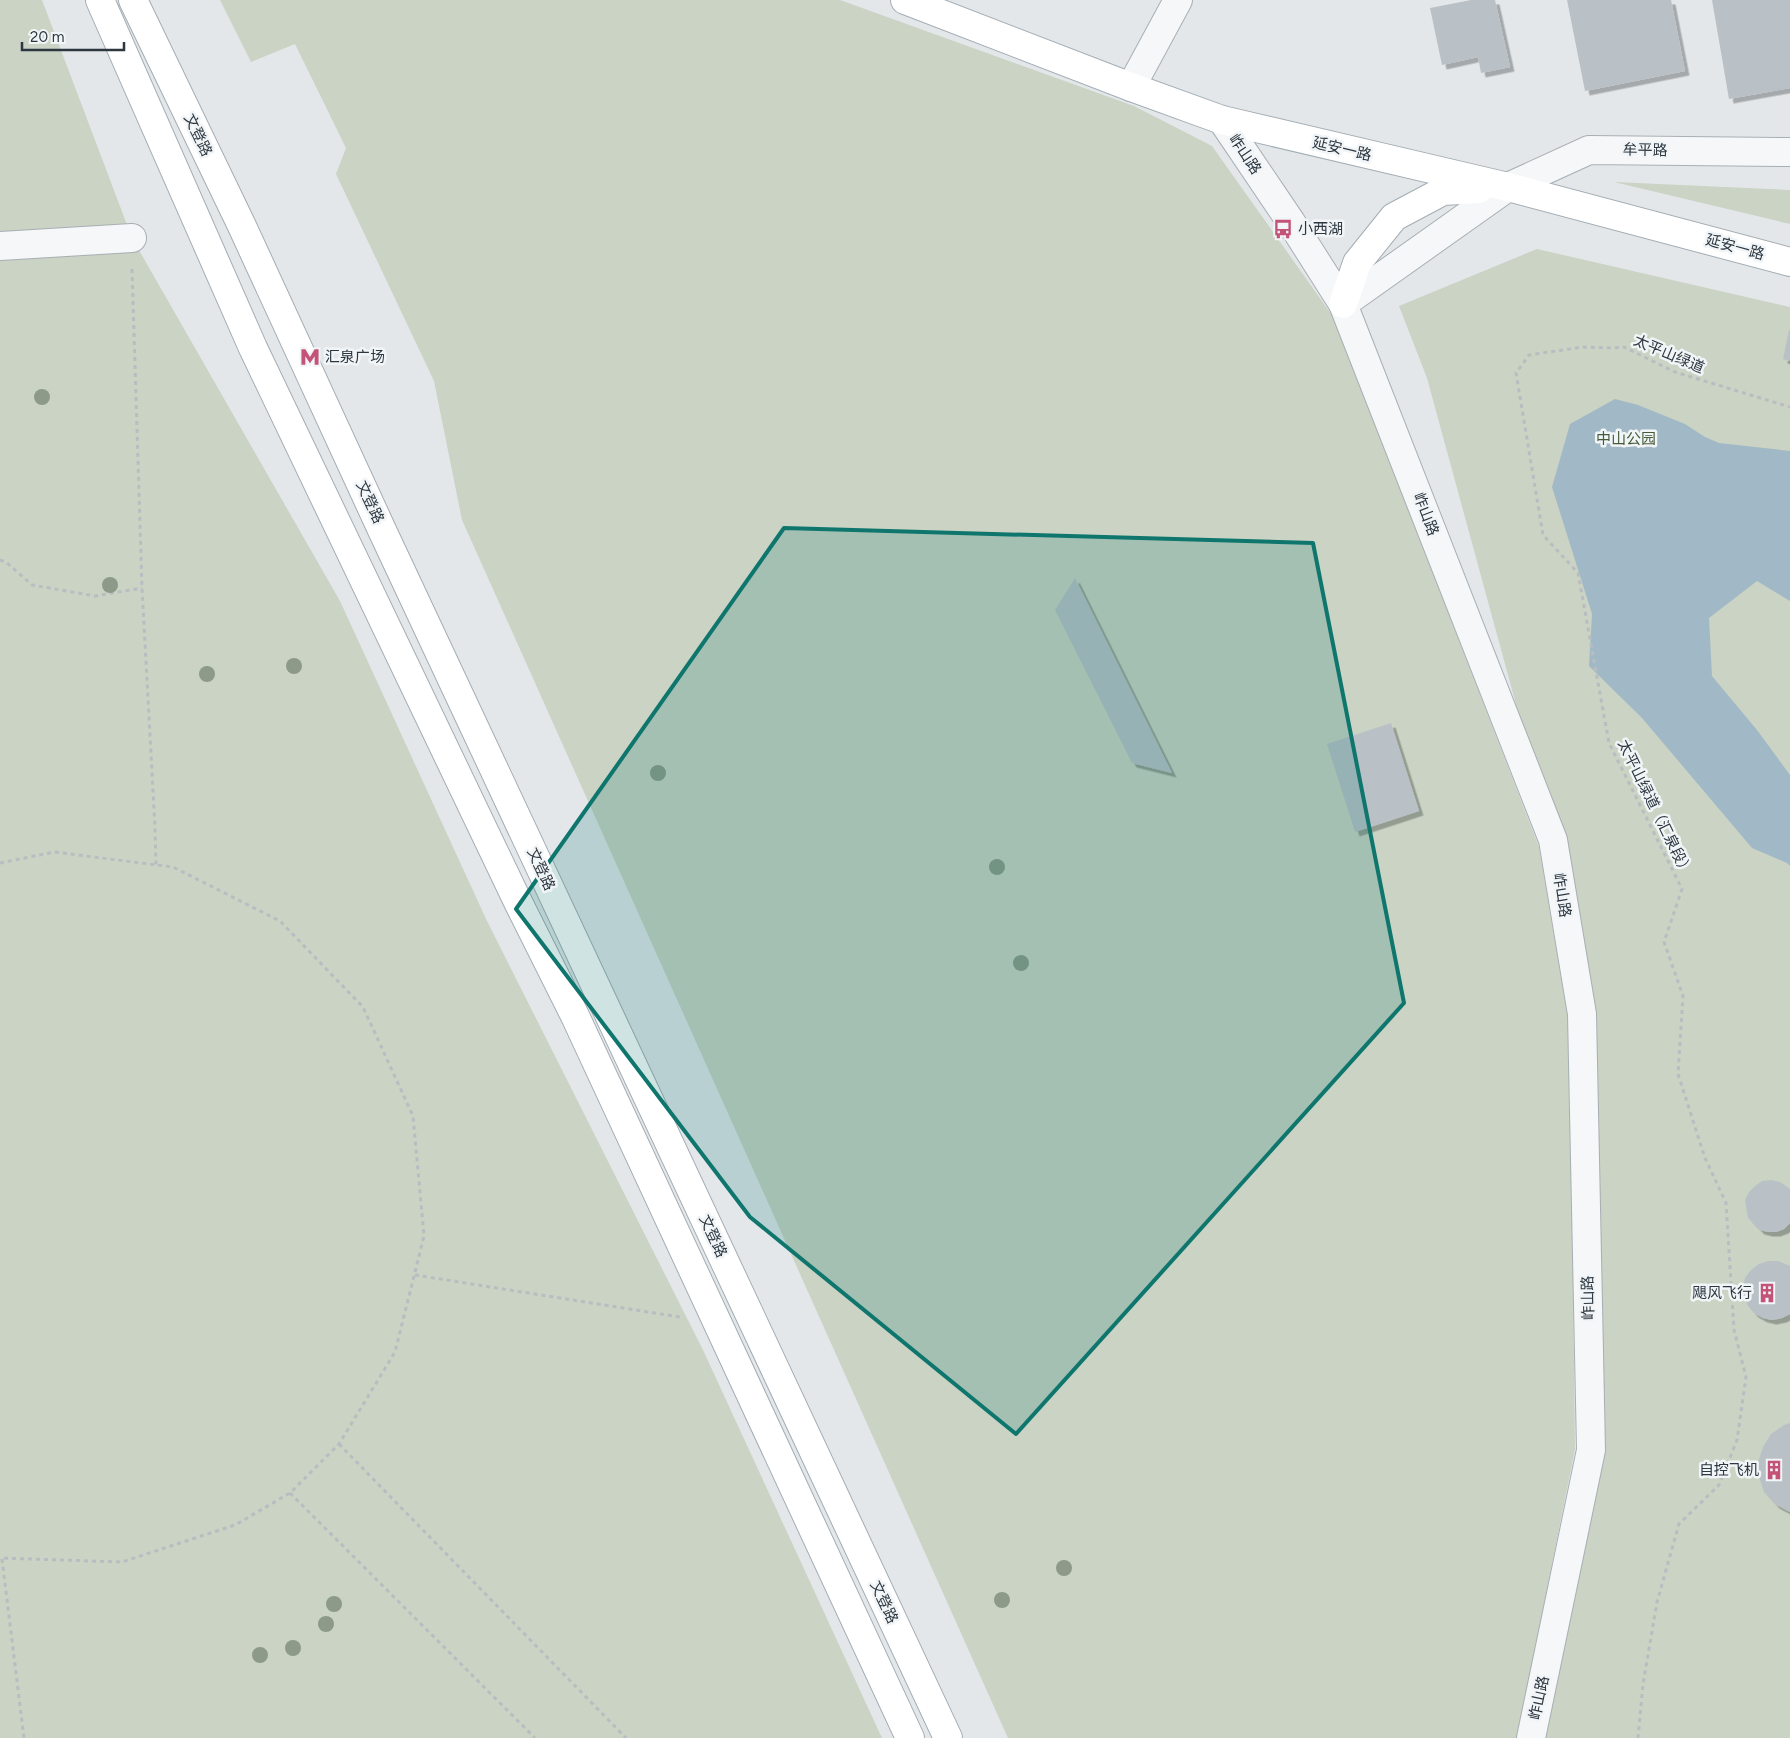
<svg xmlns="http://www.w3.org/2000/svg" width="1790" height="1738" font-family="Figtree,'Noto Sans SC',sans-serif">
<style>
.green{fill:#cad3c4}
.water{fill:#a1b9c6}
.building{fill:#bac1c6;filter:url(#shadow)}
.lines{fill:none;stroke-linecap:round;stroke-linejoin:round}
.minor-casing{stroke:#a8afb4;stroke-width:30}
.major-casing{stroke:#a3adb4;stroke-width:30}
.path{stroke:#b9bdc1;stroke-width:3;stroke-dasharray:4 4;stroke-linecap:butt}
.minor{stroke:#f5f7f8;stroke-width:28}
.major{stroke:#fff;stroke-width:28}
.tree{fill:#8d9a89}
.marked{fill:#0f766e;fill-opacity:0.2;stroke:#0f766e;stroke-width:4;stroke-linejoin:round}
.labels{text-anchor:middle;stroke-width:5;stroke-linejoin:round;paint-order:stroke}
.street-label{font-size:15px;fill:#2c3740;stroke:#f2f5f7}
.poi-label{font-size:15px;fill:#2c3740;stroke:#f2f5f7;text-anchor:start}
.park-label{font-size:15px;fill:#465b3a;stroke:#f2f5f7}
</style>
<defs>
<filter id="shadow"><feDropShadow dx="4.5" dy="4.5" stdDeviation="0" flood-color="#0004"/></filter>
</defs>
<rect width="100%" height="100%" fill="#e3e7ea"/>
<path class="green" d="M0,0H42L132,238L340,601L487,921L703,1350L882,1738H0Z
M220,0H840L1134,106L1212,146L1334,318L1539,847L1570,1031L1575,1449L1517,1738H1008L462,520L434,381L336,174L346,148L295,44L251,62Z
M1614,182L1790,190V224Z
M1537,249L1790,307V1738H1537L1591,1450L1582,1014L1553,840L1427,378L1399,306Z"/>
<path class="water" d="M1615,399L1638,405L1685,424L1705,437L1719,443L1790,451V601L1757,581L1709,618L1712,676L1757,730L1790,775V866L1787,863L1752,848L1642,718L1589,666L1592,614L1552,487L1570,424Z"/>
<path class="building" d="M1471,0H1495L1510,67L1481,73L1478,57L1442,65L1430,8Z
M1567,0H1671L1685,71L1585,91Z
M1712,0H1790V88L1729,99Z
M1789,330H1790V361L1783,359Z
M1075,578L1172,773L1132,763L1055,610Z
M1391,723L1419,811L1355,832L1327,744Z
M1771,1180L1780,1182L1790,1189V1223L1784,1229L1776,1232H1768L1760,1230L1748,1218L1745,1200L1749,1192L1755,1186L1762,1181Z
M1768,1261H1778L1790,1266V1314L1782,1318L1772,1320L1763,1318L1754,1313L1748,1306L1744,1297L1743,1288L1745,1278L1751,1270L1759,1264Z
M1790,1423V1512L1775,1504L1764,1492L1759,1477L1758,1462L1763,1447L1771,1434L1784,1425Z"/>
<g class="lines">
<defs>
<path id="minor" d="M1131,87L1178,0
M1222,120L1291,222L1343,304L1553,840L1582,1014L1591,1450L1531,1738
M0,246L132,238
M1343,304L1508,187L1589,150L1790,152"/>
<path id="major" d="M100,0L253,348L519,904L576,1018L910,1738
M133,0L241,224L381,528L948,1738
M905,0L1131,87L1222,120L1508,187L1790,262
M1343,304L1357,263L1394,217L1443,191L1479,189"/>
</defs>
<use href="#minor" class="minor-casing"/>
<use href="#major" class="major-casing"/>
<path class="path" d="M132,269L142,588L155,828L156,865
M0,560L6,562L32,585L95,596L142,588
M0,863L54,852L173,867L280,921L363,1007L413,1116L424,1236L395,1352L339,1444L290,1493L235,1525L122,1562L0,1558
M415,1275L680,1317
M339,1444L626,1738
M290,1493L535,1738
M2,1559L24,1738
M1638,1738L1643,1684L1657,1602L1679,1524L1719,1485L1737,1440L1746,1377L1734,1330L1726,1203L1705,1158L1678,1074L1683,996L1664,942L1682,889L1609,743L1578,573L1543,535L1516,373L1529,355L1583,347L1613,348L1624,347L1675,372L1790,407"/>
<use href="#minor" class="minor"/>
<use href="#major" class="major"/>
</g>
<g class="tree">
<circle cx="42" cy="397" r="8"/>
<circle cx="110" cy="585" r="8"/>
<circle cx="294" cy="666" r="8"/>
<circle cx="207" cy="674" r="8"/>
<circle cx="658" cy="773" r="8"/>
<circle cx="997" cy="867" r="8"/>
<circle cx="1021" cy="963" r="8"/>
<circle cx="1064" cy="1568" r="8"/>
<circle cx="1002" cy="1600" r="8"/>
<circle cx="334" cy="1604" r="8"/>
<circle cx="326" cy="1624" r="8"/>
<circle cx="293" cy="1648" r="8"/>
<circle cx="260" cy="1655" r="8"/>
</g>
<path class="marked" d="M784,528L1313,543L1404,1003L1016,1434L750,1217L516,909Z"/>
<defs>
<symbol id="bus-bare" viewBox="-9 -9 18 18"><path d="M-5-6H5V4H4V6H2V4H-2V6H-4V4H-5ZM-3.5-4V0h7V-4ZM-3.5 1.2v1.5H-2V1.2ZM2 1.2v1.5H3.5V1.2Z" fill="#c35377" stroke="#f2f5f7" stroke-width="2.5" paint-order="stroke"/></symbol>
<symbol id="metro-bare" viewBox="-9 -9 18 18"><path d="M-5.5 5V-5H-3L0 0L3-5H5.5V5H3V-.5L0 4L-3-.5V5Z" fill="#c35377" stroke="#f2f5f7" stroke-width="2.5" paint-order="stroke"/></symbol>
<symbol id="building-bare" viewBox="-9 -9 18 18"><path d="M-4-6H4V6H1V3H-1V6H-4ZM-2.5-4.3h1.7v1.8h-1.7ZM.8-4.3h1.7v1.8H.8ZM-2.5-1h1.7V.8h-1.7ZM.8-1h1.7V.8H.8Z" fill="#c35377" stroke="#f2f5f7" stroke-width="2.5" paint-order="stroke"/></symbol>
</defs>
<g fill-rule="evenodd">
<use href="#bus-bare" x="1269" y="215" width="28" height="28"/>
<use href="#metro-bare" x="296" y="343" width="28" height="28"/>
<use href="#building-bare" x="1753" y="1279" width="28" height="28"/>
<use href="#building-bare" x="1760" y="1456" width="28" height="28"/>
</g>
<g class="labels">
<g class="street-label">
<text transform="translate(198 135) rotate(64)" y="5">文登路</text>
<text transform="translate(1342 149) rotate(13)" y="5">延安一路</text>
<text transform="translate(1645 150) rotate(1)" y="5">牟平路</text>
<text transform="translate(1245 154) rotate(56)" y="5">岞山路</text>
<text transform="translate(1735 247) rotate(15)" y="5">延安一路</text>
<text transform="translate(1669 354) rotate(23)" y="5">太平山绿道</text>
<text transform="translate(370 502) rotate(65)" y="5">文登路</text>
<text transform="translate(1426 514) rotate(69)" y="5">岞山路</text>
<text transform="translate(1655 808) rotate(64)" y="5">太平山绿道（汇泉段）</text>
<text transform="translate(541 869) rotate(65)" y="5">文登路</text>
<text transform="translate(1562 895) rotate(81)" y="5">岞山路</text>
<text transform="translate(713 1236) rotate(65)" y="5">文登路</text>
<text transform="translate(1588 1298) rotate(-91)" y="5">岞山路</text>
<text transform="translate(884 1602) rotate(65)" y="5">文登路</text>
<text transform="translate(1539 1698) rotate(-78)" y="5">岞山路</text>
</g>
<g class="poi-label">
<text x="1298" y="234">小西湖</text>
<text x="325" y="362">汇泉广场</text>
<text x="1752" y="1298" text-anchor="end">飓风飞行</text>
<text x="1759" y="1475" text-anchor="end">自控飞机</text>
</g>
<g class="park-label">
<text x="1626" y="444">中山公园</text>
</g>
</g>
<path d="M22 42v8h102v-8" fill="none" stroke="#2c3740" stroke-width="2.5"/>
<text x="30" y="42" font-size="15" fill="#2c3740" stroke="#f2f5f7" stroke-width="4" paint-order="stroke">20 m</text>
</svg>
